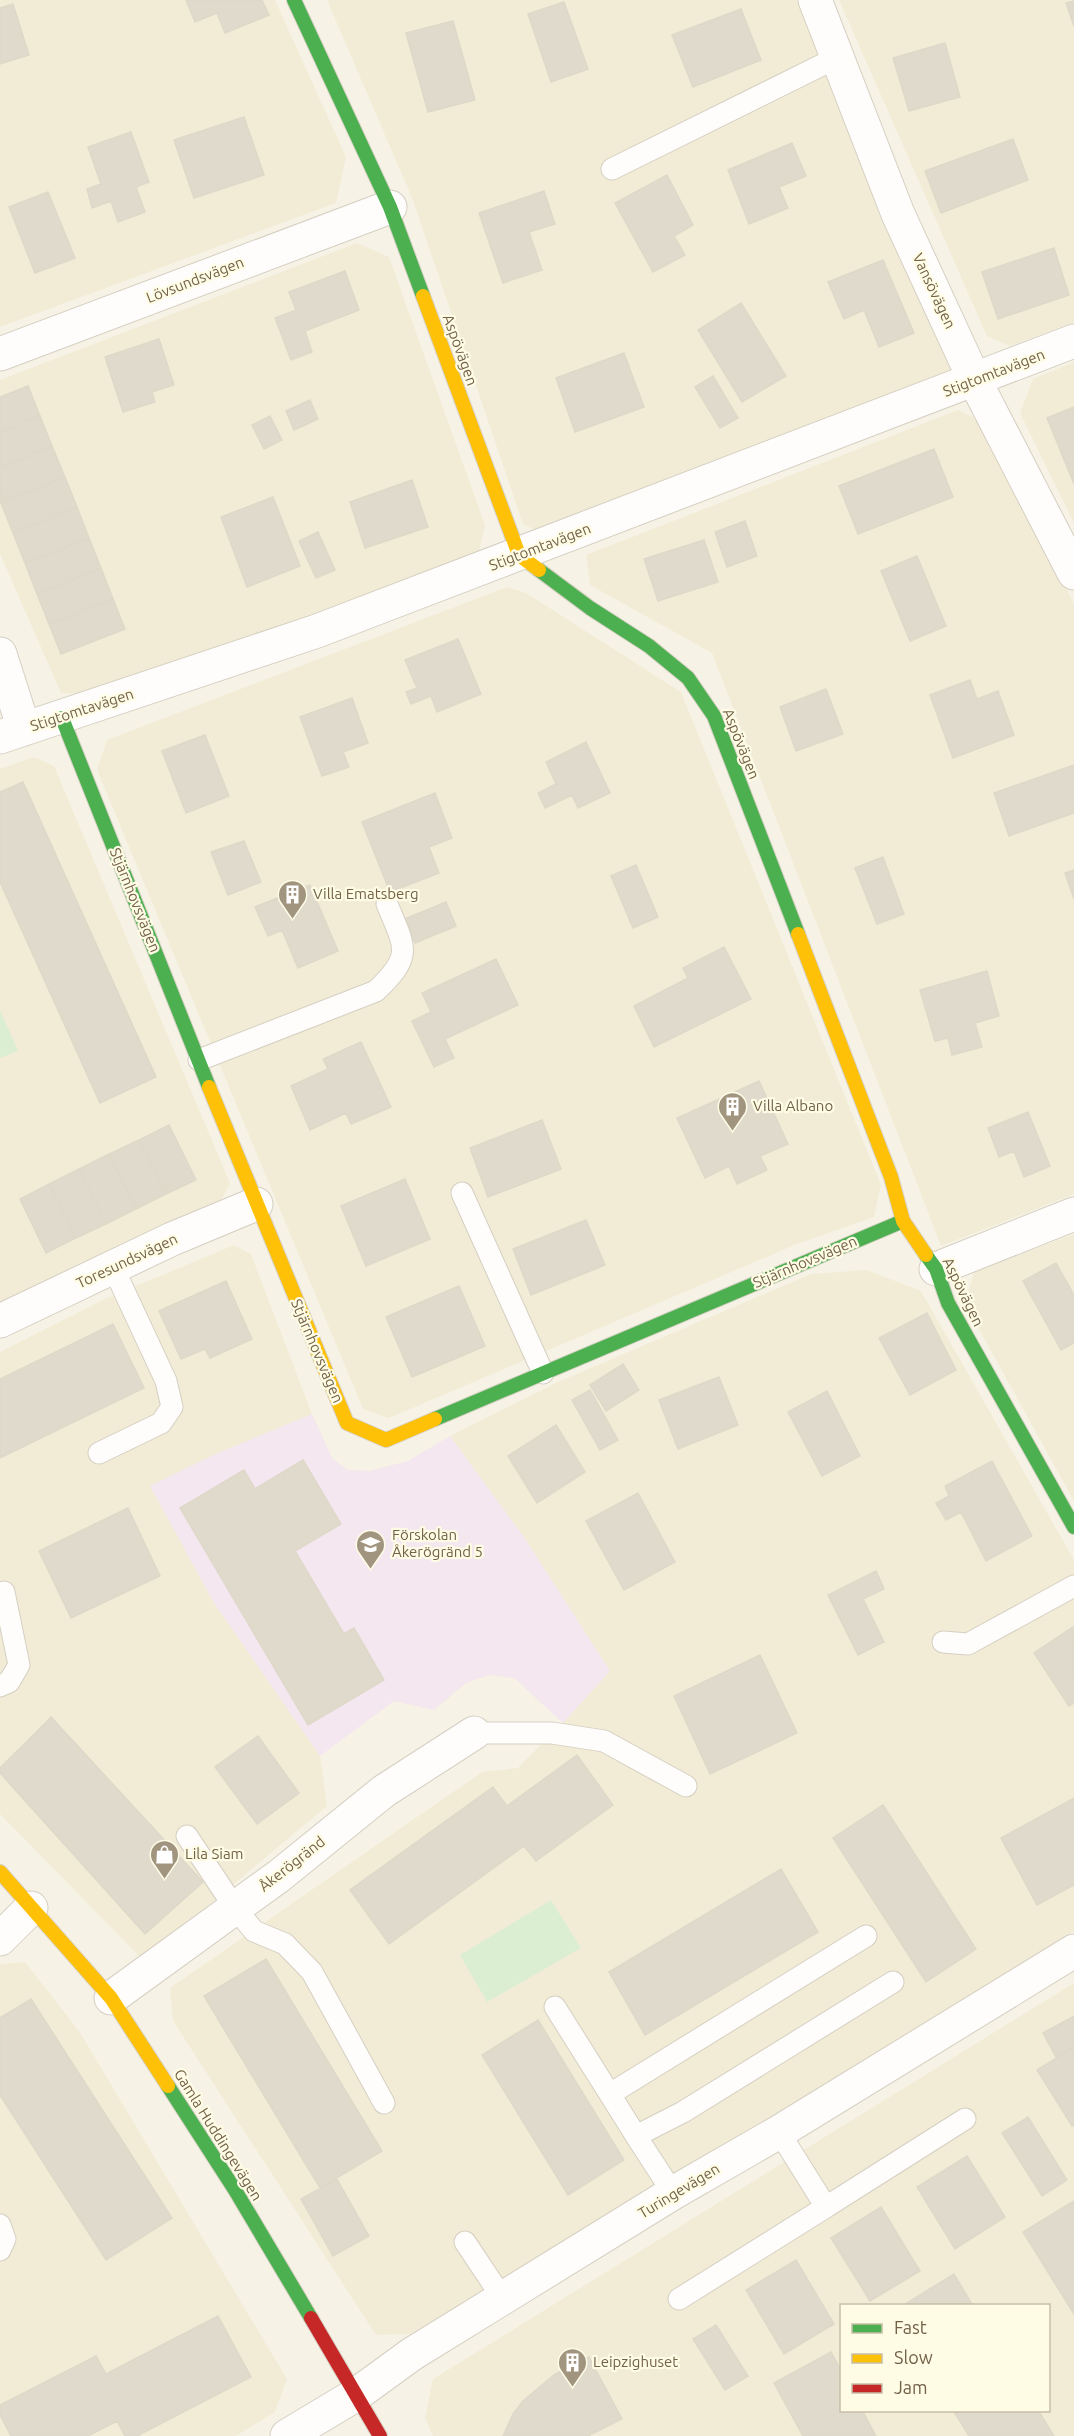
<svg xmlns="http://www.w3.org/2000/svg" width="1074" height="2436" font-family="Ubuntu,sans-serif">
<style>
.residential{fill:#f2ecd6;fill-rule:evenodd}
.education{fill:#f5e7f0}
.green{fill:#dceed1}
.building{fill:#e0dacc;stroke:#ded8c9;stroke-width:1.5}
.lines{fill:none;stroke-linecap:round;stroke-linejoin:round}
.lane-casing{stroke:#d5cfc2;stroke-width:23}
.street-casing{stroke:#d5cfc2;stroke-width:35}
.fast-casing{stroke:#d6d0c3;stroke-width:16}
.slow-casing{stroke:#d6d0c3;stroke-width:16}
.jam-casing{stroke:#d6d0c3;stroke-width:16}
.lane{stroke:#fefdfb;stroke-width:21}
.street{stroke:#fefdfb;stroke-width:33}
.fast{stroke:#4caf50;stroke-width:14}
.slow{stroke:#ffc107;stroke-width:14}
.jam{stroke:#c62828;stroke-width:14}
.labels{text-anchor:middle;stroke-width:4.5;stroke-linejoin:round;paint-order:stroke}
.street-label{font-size:15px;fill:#736248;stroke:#fffce6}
.poi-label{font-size:15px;fill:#736248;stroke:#fffce6;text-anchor:start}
</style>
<rect width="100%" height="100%" fill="#f6f3e6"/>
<path class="residential" d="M0,0H275L346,157L336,203L0,327Z
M327,0H798L817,52L954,353L950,372L542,533L523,524L412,198Z
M839,0H1074V322L1010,346L987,336Z
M357,243L389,257L485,525L478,555L94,694L61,693L0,554V380Z
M1074,362V523L1020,413L1033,379Z
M958,410L984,422L1074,604V1194L941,1246L712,653L590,585L586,555Z
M507,587L526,593L681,692L881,1185L874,1217L797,1244L389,1418L363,1409L97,770L107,740Z
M34,757L54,766L230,1183L221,1201L0,1307V769Z
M1074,1234V1501L965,1304L974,1272Z
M234,1245L251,1254L312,1414L332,1458L347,1470L369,1471L409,1461L450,1436L560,1381L811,1274L867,1270L921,1291L1074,1560V1931L782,2116L410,2334L376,2335L173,2021L170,1988L482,1772L518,1768L563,1722L514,1678L489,1675L466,1683L434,1710L394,1701L320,1755L327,1806L143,1960L0,1814V1352L105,1299Z
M25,1962L79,2031L287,2379L275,2412L236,2436H0V1964Z
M1074,1983V2436H433L425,2418L433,2379ZM842,2306H1048V2410H842Z"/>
<path class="education" d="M312,1414L332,1458L347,1470L370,1471L408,1461L450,1436L524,1537L610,1671L563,1723L514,1678L489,1675L466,1683L434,1710L394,1701L320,1756L214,1603L150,1486L211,1456Z"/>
<path class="green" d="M0,1010L18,1051L0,1058Z
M551,1900L581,1948L487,2002L460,1955Z"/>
<path class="building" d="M186,0H262L269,15L225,33L217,13L195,22Z
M1074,1V26L1066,3Z
M564,2L588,69L551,82L528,14Z
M13,4L29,55L0,64V8Z
M741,9L761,60L693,87L672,35Z
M453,21L475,100L428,112L406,33Z
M945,43L960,97L909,111L893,58Z
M244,117L264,175L194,198L174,140Z
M131,132L149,182L136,187L145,212L118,222L111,201L92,208L87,189L101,184L88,147Z
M1013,139L1028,180L941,213L925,171Z
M792,143L806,176L779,187L788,208L749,224L728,170Z
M667,175L693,225L674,236L685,255L653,272L615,203Z
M544,191L555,224L529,232L542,270L503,283L479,213Z
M48,192L75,258L35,273L9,207Z
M1054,248L1069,295L998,319L982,272Z
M883,260L914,333L879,347L864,310L844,319L828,282Z
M345,271L359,310L305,331L312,352L291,360L275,318L296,310L289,292Z
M741,303L786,376L742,402L698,330Z
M159,339L174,385L152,392L155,402L123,412L105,357Z
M624,353L644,407L575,432L556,378Z
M713,376L738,418L720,428L695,387Z
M28,386L40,416L0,432V397Z
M310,400L318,419L294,430L286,411Z
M1074,407V484L1047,418Z
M40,416L52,446L0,468V432Z
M270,416L282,440L264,449L252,425Z
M52,446L65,477L1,503L0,468Z
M934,449L953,497L858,534L839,486Z
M65,477L77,507L13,533L1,503Z
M412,480L428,527L365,548L350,502Z
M273,497L300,566L247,587L221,517Z
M77,507L89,538L25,563L13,533Z
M745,521L757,556L727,567L715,532Z
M318,532L335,570L316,578L299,541Z
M89,538L101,568L37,594L25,563Z
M704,540L718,582L658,601L644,559Z
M917,556L946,626L910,641L881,571Z
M101,568L113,599L49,624L37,594Z
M113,599L125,629L61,654L49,624Z
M458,639L481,694L437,712L431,696L411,704L406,692L417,688L405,660Z
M970,680L977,699L998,691L1014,735L953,758L930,695Z
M826,689L843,734L796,751L780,707Z
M352,698L368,743L343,752L349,767L322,776L300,717Z
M205,735L229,796L186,813L162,751Z
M586,742L610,793L578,808L572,795L545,808L538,793L556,784L546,762Z
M1074,765V813L1009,836L994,793Z
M23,782L156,1077L100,1103L0,882V792Z
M435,793L452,838L429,847L439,873L390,892L362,822Z
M244,841L261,882L228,895L211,852Z
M883,857L904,914L877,924L855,868Z
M636,865L658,917L633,928L611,876Z
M1074,870V899L1065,873Z
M310,885L338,951L298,968L282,930L268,936L255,907Z
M446,902L456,926L415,943L405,919Z
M724,947L751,999L654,1047L634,1006L688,978L683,968Z
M496,959L518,1005L445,1039L454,1058L434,1067L412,1021L431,1012L422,993Z
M987,971L999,1016L975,1023L982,1047L952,1055L948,1038L935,1041L920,990Z
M361,1042L391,1107L351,1124L346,1113L310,1130L291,1086L328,1069L323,1059Z
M759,1081L788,1144L760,1156L767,1170L737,1184L729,1166L705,1178L677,1118Z
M1028,1112L1050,1166L1024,1177L1014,1151L999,1157L988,1128Z
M542,1120L561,1169L488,1197L470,1148Z
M169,1125L196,1180L166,1194L139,1140Z
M139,1140L166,1194L136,1209L109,1154Z
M109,1154L136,1209L106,1224L79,1169Z
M79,1169L106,1224L76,1238L49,1184Z
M405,1179L430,1239L366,1266L341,1206Z
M49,1184L76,1238L46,1253L20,1199Z
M586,1220L605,1265L531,1295L513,1249Z
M1056,1263L1074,1295V1343L1061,1350L1023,1281Z
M226,1281L252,1339L210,1358L205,1349L181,1359L159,1311Z
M459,1286L485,1346L412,1377L386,1317Z
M927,1313L956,1370L910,1395L879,1338Z
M113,1324L144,1388L0,1458V1379Z
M623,1364L639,1390L606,1411L590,1385Z
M719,1377L738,1425L678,1449L659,1400Z
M590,1390L618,1440L600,1450L572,1400Z
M827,1391L860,1456L822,1476L788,1412Z
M556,1425L585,1472L537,1503L508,1456Z
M303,1460L341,1524L295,1551L344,1634L354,1628L384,1680L308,1725L180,1508L244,1470L255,1489Z
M992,1461L1032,1536L986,1561L961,1512L946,1520L936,1503L949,1496L945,1486Z
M638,1493L675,1562L624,1590L586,1521Z
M128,1508L160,1576L71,1618L39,1551Z
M876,1571L884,1589L863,1599L884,1642L858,1655L828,1595Z
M1073,1627L1074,1703L1069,1706L1034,1653Z
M760,1655L797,1733L710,1774L674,1696Z
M51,1717L203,1882L145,1934L0,1773V1768Z
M258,1736L299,1793L257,1824L215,1767Z
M577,1755L613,1805L536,1861L524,1846L389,1944L350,1890L493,1787L507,1806Z
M1074,1798V1885L1037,1905L1001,1838Z
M883,1805L976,1949L926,1982L833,1838Z
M781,1869L818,1932L645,2035L609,1972Z
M266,1959L382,2151L320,2188L204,1996Z
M31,1999L172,2218L106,2260L0,2095V2018Z
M1074,2016V2047L1056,2057L1043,2033Z
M538,2020L624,2160L568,2195L482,2055Z
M1074,2047V2125L1072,2126L1037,2070Z
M1028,2117L1067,2180L1042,2196L1002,2133Z
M967,2156L1005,2217L955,2249L917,2187Z
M337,2179L369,2236L333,2256L301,2199Z
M1074,2201V2314L1023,2232Z
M881,2207L920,2271L870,2301L831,2238Z
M796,2260L834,2324L784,2354L746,2290Z
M954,2274L973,2306H902Z
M218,2316L251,2377L137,2436H125L117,2421L88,2436H11L0,2415V2405L96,2356L106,2374Z
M716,2325L748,2376L725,2390L693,2339Z
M831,2352L842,2372V2410H862L876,2436H803L774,2383Z
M589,2357L622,2419L588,2436H503L513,2414L523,2401L554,2375Z
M953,2410H1038L1054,2436H969Z"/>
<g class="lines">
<defs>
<path id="lane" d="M612,169L838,57
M199,1060L376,991C414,955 405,948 387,904
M462,1193L543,1373
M99,1453L161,1423L172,1407L166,1381L113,1267
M943,1642L968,1644L1074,1586
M0,1686L9,1682L19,1665L4,1592
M474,1733H552L604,1741L686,1786
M187,1836L235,1908L254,1931L285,1944L312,1972L384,2103
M555,2007L636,2136
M610,2094L866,1936
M673,2193L636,2136L683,2112L893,1982
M826,2207L965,2119
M0,2225L5,2239L0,2250
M465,2242L503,2299
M679,2299L826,2207L779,2132"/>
<path id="street" d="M815,0L898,214L975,381L1074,573
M0,354L390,207
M0,654L24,729
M0,737L317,631L1074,341
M936,1269L1074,1214
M0,1321L172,1239L256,1204
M0,1939L31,1908
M111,1998L279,1876L384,1791L474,1733
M287,2436L357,2394L412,2354L673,2193L779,2132L1074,1951"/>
<path id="fast" d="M294,0L390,207L423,296
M539,570L590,608L649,646L688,678L714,716L798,934
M62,718L209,1087
M926,1255L936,1269L948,1303L1074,1527
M435,1419L903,1221
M168,2086L235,2190L311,2318"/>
<path id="slow" d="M423,296L519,555L539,570
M798,934L891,1177L903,1221L926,1255
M209,1087L347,1423L386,1440L435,1419
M0,1872L111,1998L168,2086"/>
<path id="jam" d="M311,2318L380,2436"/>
</defs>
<use href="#lane" class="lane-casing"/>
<use href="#street" class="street-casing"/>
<use href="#fast" class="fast-casing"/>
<use href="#slow" class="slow-casing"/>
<use href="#jam" class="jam-casing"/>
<use href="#lane" class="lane"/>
<use href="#street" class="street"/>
<use href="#fast" class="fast"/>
<use href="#slow" class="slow"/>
<use href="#jam" class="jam"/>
</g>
<defs>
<symbol id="building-pin" viewBox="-11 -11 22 30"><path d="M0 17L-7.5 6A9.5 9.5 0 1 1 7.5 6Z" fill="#a1957f" stroke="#fffce6"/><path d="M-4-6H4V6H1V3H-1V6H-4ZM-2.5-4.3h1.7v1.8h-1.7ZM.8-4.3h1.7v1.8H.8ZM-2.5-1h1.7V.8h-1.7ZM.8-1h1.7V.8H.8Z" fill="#fff"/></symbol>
<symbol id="school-pin" viewBox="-11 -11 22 30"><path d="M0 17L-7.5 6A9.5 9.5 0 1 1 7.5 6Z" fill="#a1957f" stroke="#fffce6"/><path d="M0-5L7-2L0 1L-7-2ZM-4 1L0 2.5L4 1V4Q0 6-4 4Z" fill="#fff"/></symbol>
<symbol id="shop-pin" viewBox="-11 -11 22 30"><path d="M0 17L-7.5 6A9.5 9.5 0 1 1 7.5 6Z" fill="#a1957f" stroke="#fffce6"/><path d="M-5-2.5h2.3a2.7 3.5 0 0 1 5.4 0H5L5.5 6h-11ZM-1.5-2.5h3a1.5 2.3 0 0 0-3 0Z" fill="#fff"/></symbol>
</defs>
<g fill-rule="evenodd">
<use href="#building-pin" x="276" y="878" width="33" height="45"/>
<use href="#building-pin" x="716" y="1090" width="33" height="45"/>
<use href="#school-pin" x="354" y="1528" width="33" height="45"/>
<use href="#shop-pin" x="148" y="1838" width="33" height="45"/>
<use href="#building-pin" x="556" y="2346" width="33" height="45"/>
</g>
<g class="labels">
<g class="street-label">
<text transform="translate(195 280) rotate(-21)" y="5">Lövsundsvägen</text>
<text transform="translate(934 291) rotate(65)" y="5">Vansövägen</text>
<text transform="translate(460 350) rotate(70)" y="5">Aspövägen</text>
<text transform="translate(994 373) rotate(-21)" y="5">Stigtomtavägen</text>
<text transform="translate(540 547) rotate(-21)" y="5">Stigtomtavägen</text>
<text transform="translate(82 710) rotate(-18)" y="5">Stigtomtavägen</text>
<text transform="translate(741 744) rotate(68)" y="5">Aspövägen</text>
<text transform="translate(135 900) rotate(68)" y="5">Stjärnhovsvägen</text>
<text transform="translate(127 1261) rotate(-25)" y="5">Toresundsvägen</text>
<text transform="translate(805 1262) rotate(-23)" y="5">Stjärnhovsvägen</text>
<text transform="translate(963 1292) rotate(64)" y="5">Aspövägen</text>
<text transform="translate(317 1351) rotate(67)" y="5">Stjärnhovsvägen</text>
<text transform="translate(292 1864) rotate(-38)" y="5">Åkerögränd</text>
<text transform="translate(218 2135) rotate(58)" y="5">Gamla Huddingevägen</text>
<text transform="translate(679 2191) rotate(-31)" y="5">Turingevägen</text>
</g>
<g class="poi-label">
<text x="313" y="899">Villa Ematsberg</text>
<text x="753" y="1111">Villa Albano</text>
<text x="392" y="1540">Förskolan<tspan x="392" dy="17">Åkerögränd 5</tspan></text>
<text x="185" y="1859">Lila Siam</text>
<text x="593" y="2367">Leipzighuset</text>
</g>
</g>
<rect x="840" y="2304" width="210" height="108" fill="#fffce6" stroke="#c7bea7" stroke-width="1.5"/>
<rect x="852" y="2324" width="30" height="9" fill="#4caf50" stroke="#c7bea7" stroke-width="1.5"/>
<text x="894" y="2334" font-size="18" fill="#736248">Fast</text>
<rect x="852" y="2354" width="30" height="9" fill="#ffc107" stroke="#c7bea7" stroke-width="1.5"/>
<text x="894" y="2364" font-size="18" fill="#736248">Slow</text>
<rect x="852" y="2384" width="30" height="9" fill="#c62828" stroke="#c7bea7" stroke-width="1.5"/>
<text x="894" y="2394" font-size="18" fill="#736248">Jam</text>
</svg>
